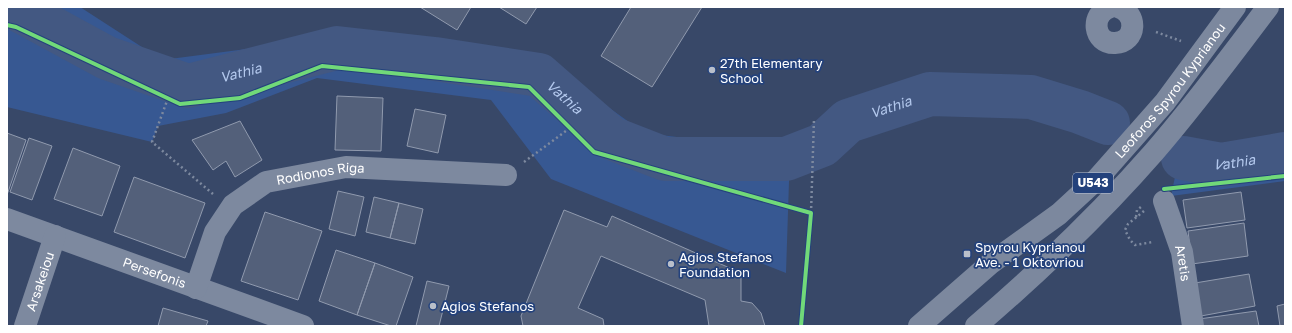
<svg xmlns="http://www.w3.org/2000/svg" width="1292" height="333" font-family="'Golos Text',sans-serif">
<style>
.green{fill:#375892}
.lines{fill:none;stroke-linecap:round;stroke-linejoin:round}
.river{stroke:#435882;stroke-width:44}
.building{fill:#53607a;stroke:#909aae}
.path{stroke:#7d899f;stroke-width:2.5;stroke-dasharray:2 3;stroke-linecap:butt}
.minor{stroke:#7d899f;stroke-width:22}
.major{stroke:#7c889e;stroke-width:22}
.cycleway-casing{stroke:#24427c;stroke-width:6}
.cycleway{stroke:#71d979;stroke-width:4}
.poi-dot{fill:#b9bfca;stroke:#24427c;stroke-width:1.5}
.labels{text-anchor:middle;stroke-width:3.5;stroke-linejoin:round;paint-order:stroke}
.shield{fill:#24427c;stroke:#bdc6d8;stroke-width:1}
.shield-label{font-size:12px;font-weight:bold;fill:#fff}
.poi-label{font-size:13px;fill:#fff;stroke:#24427c;text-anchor:start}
.street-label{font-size:13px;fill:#fff;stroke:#24427c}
.water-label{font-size:14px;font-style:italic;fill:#b3c8ed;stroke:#24427c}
</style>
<rect width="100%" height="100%" fill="#384868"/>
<path class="green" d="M7,7H80L162,60L340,37L539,57L644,133L790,151L786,273L551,179L491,100L317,78L226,113L158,126L152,142L7,107Z
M1285,153V181L1171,196L1176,172Z"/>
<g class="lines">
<g class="river">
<path id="s1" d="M13,7L107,58L188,86L337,48L435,59L539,75L611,138L665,159H786L822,145L848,121L930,94L1031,97L1080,112L1108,123"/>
<path id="s2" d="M1183,158L1221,165L1285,154"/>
</g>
</g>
<path class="building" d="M420,7H471L457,30Z
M499,7H537L526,24Z
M631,7H702L652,87L601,56Z
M337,96L383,98L381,151L335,150Z
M415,109L446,115L438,153L407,146Z
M240,121L262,160L235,177L226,161L213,170L192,140Z
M7,133L26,140L7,195Z
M29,138L52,146L32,200L10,192Z
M73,148L120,166L102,216L54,199Z
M134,177L205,203L185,258L114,232Z
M338,191L364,197L355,236L329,229Z
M1241,192L1245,220L1187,228L1183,200Z
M374,197L399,203L390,238L366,232Z
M399,203L423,209L415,244L390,238Z
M564,210L607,227L612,216L741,273V301L752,303L761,313L765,326H709L705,300L601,256L578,308L603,319L604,326H523L521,316Z
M265,212L322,231L298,300L241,281Z
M1244,223L1248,256L1192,264L1188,231Z
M336,250L375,263L357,315L319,301Z
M375,263L413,277L396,326H391L357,315Z
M1249,274L1255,306L1201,316L1195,283Z
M427,281L449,286L439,326H416Z
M1285,304V326H1280L1277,306Z
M163,308L208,321L206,326H158Z
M1256,311L1259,326H1199V319Z"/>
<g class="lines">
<path class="path" d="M1156,32L1181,41
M168,98L152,142L213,194
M524,162L570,128
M1144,211L1128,224L1125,230L1130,240L1135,245L1153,242
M811,213L814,119
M1136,217L1137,210L1142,206"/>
<g class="minor">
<path d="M1110,7C1090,14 1093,44 1115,43C1137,42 1138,13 1118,7"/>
<path id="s3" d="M1164,201L1182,252L1193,326"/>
<path id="s4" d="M7,219L303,326"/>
<path id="s5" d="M196,288L215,232L233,205L266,182L346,167L506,175"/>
<path id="s6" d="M25,326L55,236"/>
</g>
<g class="major">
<path id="s7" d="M919,326L991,263L1059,214L1097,179L1165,102L1235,7"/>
<path d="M976,326C1039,272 1099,215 1154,152C1194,106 1231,56 1268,7"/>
</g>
<defs>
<path id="cycleway" d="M7,25L16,27L180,104L240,98L322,66L529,87L594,152L811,213L801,326
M1164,189L1285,176"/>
</defs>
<use href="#cycleway" class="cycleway-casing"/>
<use href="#cycleway" class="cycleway"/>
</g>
<g class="poi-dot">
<circle cx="712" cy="70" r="4"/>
<rect x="963" y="250" width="8" height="8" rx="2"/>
<circle cx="671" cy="264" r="4"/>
<circle cx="433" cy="306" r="4"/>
</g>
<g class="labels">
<rect class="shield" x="1073" y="173" width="40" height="20" rx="3"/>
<g class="shield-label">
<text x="1093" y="187">U543</text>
</g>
<g class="poi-label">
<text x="720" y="68">27th Elementary<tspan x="720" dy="15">School</tspan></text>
<text x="975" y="252">Spyrou Kyprianou<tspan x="975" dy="15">Ave. - 1 Oktovriou</tspan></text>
<text x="679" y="262">Agios Stefanos<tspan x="679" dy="15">Foundation</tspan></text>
<text x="441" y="311">Agios Stefanos</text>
</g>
<g class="street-label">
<text dy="5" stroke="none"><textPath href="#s7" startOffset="346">Leoforos Spyrou Kyprianou</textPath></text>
<text dy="5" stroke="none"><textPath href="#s5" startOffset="187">Rodionos Riga</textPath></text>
<text dy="5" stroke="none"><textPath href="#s3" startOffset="65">Aretis</textPath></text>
<text dy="5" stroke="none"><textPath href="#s4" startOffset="157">Persefonis</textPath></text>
<text dy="5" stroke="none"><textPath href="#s6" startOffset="47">Arsakeiou</textPath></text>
</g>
<g class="water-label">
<text dy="5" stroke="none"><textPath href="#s1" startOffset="247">Vathia</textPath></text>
<text dy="5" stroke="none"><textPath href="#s1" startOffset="584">Vathia</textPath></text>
<text dy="5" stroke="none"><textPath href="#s1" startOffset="944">Vathia</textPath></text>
<text dy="5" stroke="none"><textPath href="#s2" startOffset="52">Vathia</textPath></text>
</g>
</g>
<rect width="1292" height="333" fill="none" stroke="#ffffff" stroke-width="16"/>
</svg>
